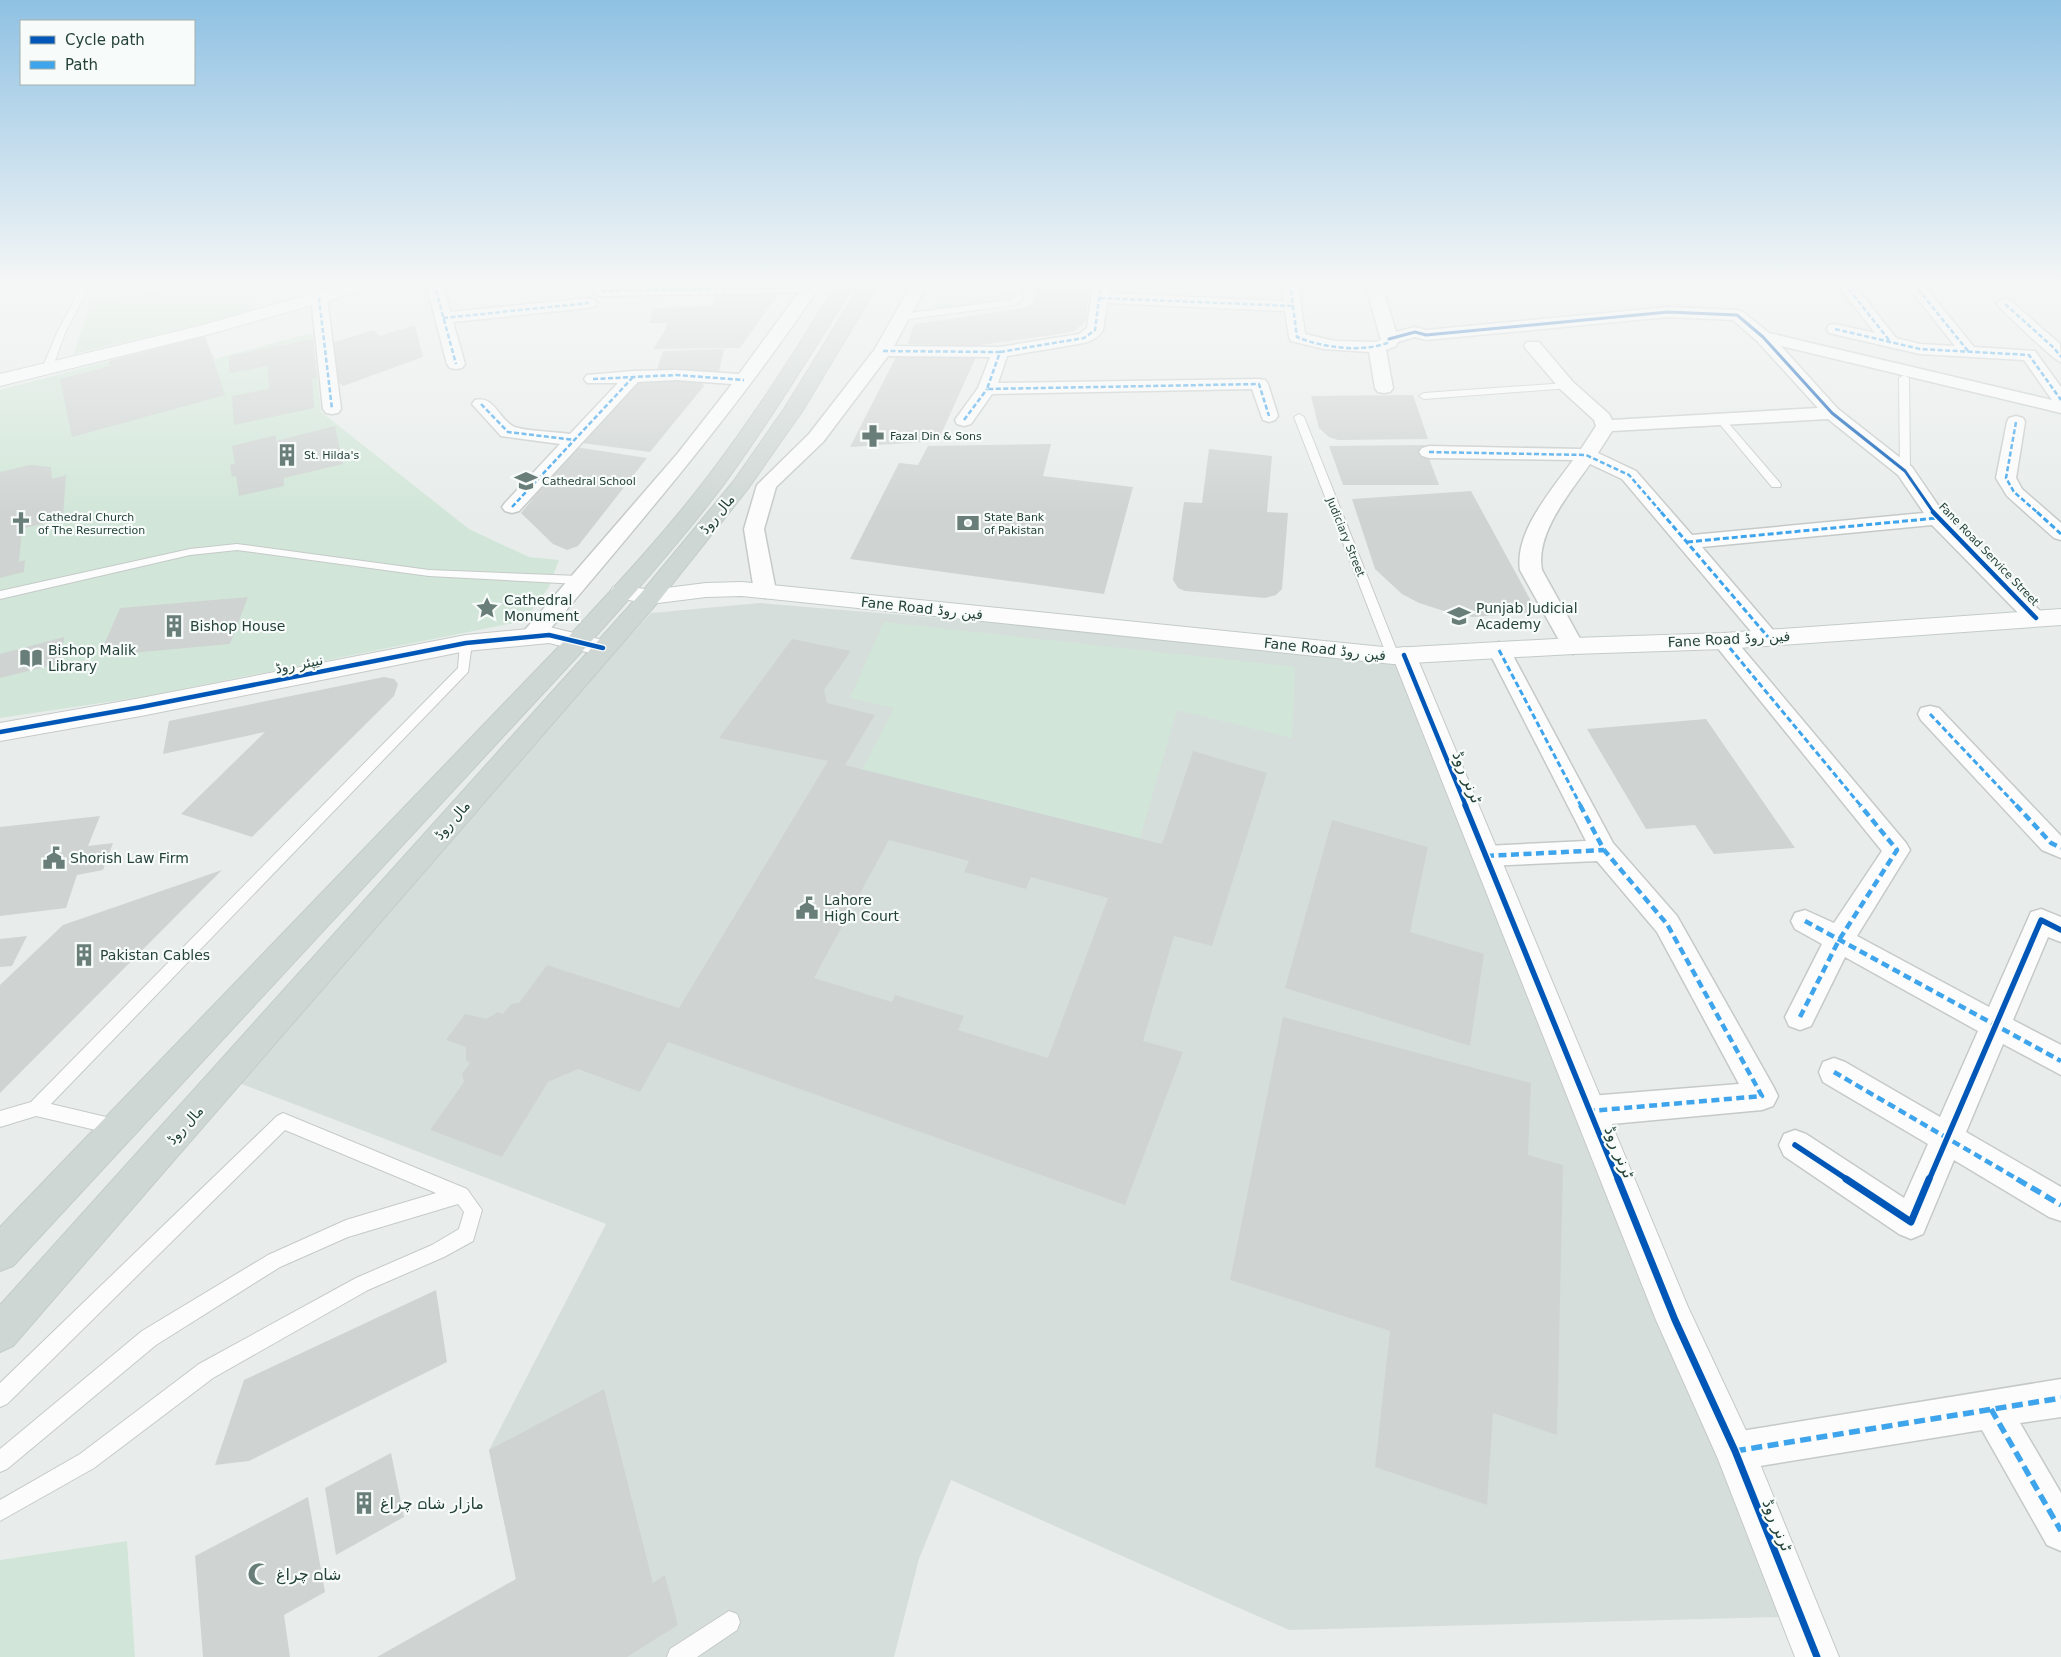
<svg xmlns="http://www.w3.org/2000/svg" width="2061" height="1657" font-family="'DejaVu Sans',Cairo,sans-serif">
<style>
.built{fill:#d6dedb}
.green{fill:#d1e6d8}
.building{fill:#cfd4d2;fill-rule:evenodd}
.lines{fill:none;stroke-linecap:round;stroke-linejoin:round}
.service-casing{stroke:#c5cac8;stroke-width:2}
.minor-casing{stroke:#c5cac8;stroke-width:3}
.tertiary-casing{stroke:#c5cac8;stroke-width:2}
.secondary-casing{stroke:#c3cbc8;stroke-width:2}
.primary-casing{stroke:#c3ccc9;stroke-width:2}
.service{fill:#fcfcfc;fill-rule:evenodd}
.minor{fill:#fcfcfc;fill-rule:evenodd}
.tertiary{fill:#fcfcfc;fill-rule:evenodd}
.secondary{fill:#fcfcfc;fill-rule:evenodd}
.primary{fill:#cfd7d5;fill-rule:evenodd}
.quiet-far3{stroke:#3ea4ec;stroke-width:2.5;stroke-dasharray:5 2.5;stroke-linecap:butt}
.quiet-far2{stroke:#3ea4ec;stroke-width:3;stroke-dasharray:6 3;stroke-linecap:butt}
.quiet-far1{stroke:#3ea4ec;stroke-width:4.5;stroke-dasharray:8 4.5;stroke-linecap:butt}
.quiet{stroke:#3ea4ec;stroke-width:5.5;stroke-dasharray:11 5.5;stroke-linecap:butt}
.cycleway-far3-casing{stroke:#f7fbf9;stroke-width:5}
.cycleway-far2-casing{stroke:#f7fbf9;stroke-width:7}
.cycleway-far1-casing{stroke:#f7fbf9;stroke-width:9}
.cycleway-casing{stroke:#f7fbf9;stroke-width:10}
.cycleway-far3{stroke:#0057b8;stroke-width:3}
.cycleway-far2{stroke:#0057b8;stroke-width:4.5}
.cycleway-far1{stroke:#0057b8;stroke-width:5.5}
.cycleway{stroke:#0057b8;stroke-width:7}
.labels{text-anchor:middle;stroke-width:4.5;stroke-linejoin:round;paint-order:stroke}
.far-poi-label{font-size:11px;fill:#24423a;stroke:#f7fbf9;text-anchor:start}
.far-street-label{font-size:11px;fill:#24423a;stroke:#f7fbf9}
.street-label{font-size:14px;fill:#24423a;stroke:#f7fbf9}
.poi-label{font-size:14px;fill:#24423a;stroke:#f7fbf9;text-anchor:start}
.near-street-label{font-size:16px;fill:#24423a;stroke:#f7fbf9}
.near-poi-label{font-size:16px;fill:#24423a;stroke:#f7fbf9;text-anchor:start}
</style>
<rect width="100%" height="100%" fill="#e8edeb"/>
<path class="built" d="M760,603L1393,656L1782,1617L1289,1630L951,1480L919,1559L894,1657H521L531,1651L489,1450L606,1224L226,1078L651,613Z"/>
<path class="green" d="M226,283H260L254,312L74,354L91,300Z
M941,283H990L1018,293L1015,302L930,313Z
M308,334L313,335L321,412L469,529L529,557L559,560L549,587L524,621L142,697L0,718V390L204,336L215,359Z
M884,622L1295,667L1292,738L1177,710L1140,838L862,770L894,708L850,698Z
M127,1541L135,1657H0V1560Z"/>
<path class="building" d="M648,283H759L647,287Z
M1024,283H1089L1086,321L1073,332L973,346L908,344L913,327L916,324L1024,308L1031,305L1036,294L1033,287Z
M782,289L740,348L653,349L665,330L667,323H649L653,308L712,306L718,291Z
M415,325L423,357L343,386L332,376L328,344L374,330L379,336Z
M205,336L225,395L72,437L60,379L110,366L109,361Z
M313,339L317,378L312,379L314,408L234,425L232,396L269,389L268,366L229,373V356Z
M724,349L719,372L656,373L663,351Z
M897,355L976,357L938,441L850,447Z
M637,380H700L704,386L650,452L582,443Z
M1413,395L1428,439L1338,440L1329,437L1319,428L1311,396Z
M335,426L343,464L284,478V486L239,496L236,476L232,477L230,465L235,464L232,446L276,435V441Z
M1051,444L1043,476L1133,487L1104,594L850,559L899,463L918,465L928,446Z
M1424,445L1439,485H1343L1329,446Z
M575,447L647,458L578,546L567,550L553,544L521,513Z
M1209,449L1272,456L1267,512L1288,513L1282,589L1276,595L1265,598L1185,591L1178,588L1173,580L1184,502L1202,503Z
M30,465L51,467L52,479L66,475L63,518L22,529L19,562L25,560L24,572L0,578V472Z
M1471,491L1537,612L1473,617L1444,611L1419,603L1402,594L1375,569L1352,499Z
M248,597L230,644L99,656L120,608Z
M64,637L61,663L0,678V654Z
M792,639L851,651L824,690L827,703L875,715L845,765L1162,844L1193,751L1267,773L1212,946L1174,936L1143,1041L1183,1052L1125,1205L668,1042L640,1092L578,1069L548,1082L502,1157L430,1130L464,1082L462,1074L470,1063L466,1061V1047L446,1040L465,1014L486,1019L498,1012L503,1014L511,1004L519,1003L547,965L679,1008L828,761L719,738ZM889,840L969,861L964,872L1026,889L1031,877L1108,898L1048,1058L958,1030L964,1016L895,995L892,1002L814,978Z
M384,677L394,679L398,684L394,696L252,837L181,814L265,732L163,754L169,721Z
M1706,719L1795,848L1714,854L1695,825L1646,829L1587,729Z
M100,816L88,846L113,843L103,870L77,875L66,908L0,916V827Z
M1332,820L1428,847L1410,932L1484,954L1470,1046L1285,988Z
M222,870L0,1093V985L63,925Z
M27,936L12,966L0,967V939Z
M1283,1017L1531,1083L1528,1155L1563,1165L1557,1435L1493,1413L1487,1505L1375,1467L1390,1331L1230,1280Z
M436,1290L447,1362L249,1461L215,1465L244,1380Z
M604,1389L653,1583L665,1575L678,1625L627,1657H377L516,1579L489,1450Z
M391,1453L404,1517L336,1555L325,1488Z
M308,1497L325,1592L284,1615L290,1657H203L195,1556Z"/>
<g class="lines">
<defs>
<path id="service" d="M83,283H91L65,333L52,369L47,372L44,371L42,369L57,333Z
M986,283H999L1021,291L1023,298L1015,305L901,320L897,317L901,314L1012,300L1015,298L1014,294Z
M1904,375L1909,378L1910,471L1905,474L1900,471L1899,378Z
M1567,383L1570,384V388L1424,399L1419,396L1424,393Z
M1299,414L1304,417L1399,656L1397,659H1389L1387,656L1294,417Z
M1721,417L1724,418L1780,483L1781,485L1780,487H1772L1718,422V418Z
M237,544L429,570L579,576L585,580L579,584L429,576L237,550L190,555L0,599V591L190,549Z
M466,639L472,643L468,672L51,1104L123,1121L125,1127L123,1133L117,1135L36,1116L0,1127V1111L31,1102L458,668L460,643Z
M283,1113L467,1189L482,1210L473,1241L444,1257L368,1290L213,1378L94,1468L0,1521V1500L80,1454L199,1364L356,1278L432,1245L459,1229L464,1212L458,1204L348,1237L280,1267L156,1345L7,1469L0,1472V1449L142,1331L268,1255L346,1220L436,1193L285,1130L7,1404L0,1407V1383L277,1116Z
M729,1611L737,1614L740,1622L737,1630L697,1657H667L670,1649Z"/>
<path id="minor" d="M426,283H442L450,312L589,298L595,300L597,303L595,306L589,308L453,322L465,364L462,368L456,369L450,368L447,364Z
M753,283H822C738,409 638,525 540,641L532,643L524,641L521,636L524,631L678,453L732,384L676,380L638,382L519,511L512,513L505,511L502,507L505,503L560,444L501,436L472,404L475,400C495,395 499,421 515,427C525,431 557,432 570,434L618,383H587L584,379L587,375L634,371L676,370L739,374L799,292L601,296L595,294L593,291L595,288L601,286Z
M912,283H928L894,346L1000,347L1079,334L1087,328L1093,283H1109L1108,293L1284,301L1282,283H1298L1305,334L1335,341L1376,342L1381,340L1365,283H1381L1396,332L1415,327L1426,330L1668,307L1737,310L1743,312L1769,333L2052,400L2024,360L1920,354L1829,333L1827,329L1829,325L1835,324L1875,333L1836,283H1853L1896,338L1920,344L1955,346L1905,283H1922L1974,347L2035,351L2061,387V413L1781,346L1838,409L1912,467L1944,514L2047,618L2044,623L2036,625L2028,623L1932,525L1702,547L1779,637L1776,642L1768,644L1760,642L1622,479L1590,464C1570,493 1535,533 1542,570L1584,646L1581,651L1573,654L1565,651L1520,570C1514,532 1552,490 1573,460L1429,458L1422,456L1419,452L1422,448L1429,446L1581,449L1596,426L1594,420L1561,390L1527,350L1524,346L1527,342H1539L1573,382L1609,414L1612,420L1818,408L1757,341L1733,320L1668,317L1426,340L1415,337L1398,342L1396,346L1386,350L1393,388L1390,392L1384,393L1378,392L1375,388L1369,352L1324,349L1291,341L1289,337L1285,311L1107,303L1103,330C1099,337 1092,341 1084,343L1007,356L998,383L1259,379L1265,380L1268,384L1278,416L1275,420L1269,422L1263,420L1252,389L992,394L971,424L964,426L957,424L955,420L978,388L990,357L888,356L823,442L776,487L764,529L776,591L773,596L765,598L757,596L754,591L744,529L757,485L809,434L875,349ZM1828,419L1898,475L1924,513L1692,535L1636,471L1598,453L1612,431Z
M319,293L325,295L327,298L341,409L338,413L332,414L326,413L323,409L311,298L313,295Z
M2005,299L2011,301L2060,344L2061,362C2053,360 2009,316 1999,307L1997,304L1999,301Z
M2016,416L2023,418L2025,422L2016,478L2022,489L2061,523V540L2054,538L2007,496L1996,478L2007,422L2009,418Z
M1724,634L1732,636L1906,843L1910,850L1857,936L1989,1007L2031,912L2041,909L2061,917V942L2048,937L2013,1020L2061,1045V1075L2003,1044L1966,1132L2061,1187V1221L2049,1217L1954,1160L1923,1234L1911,1239L1899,1234L1784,1156L1779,1145L1784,1134L1795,1130L1806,1134L1904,1198L1928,1144L1823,1082L1819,1072L1823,1062L1834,1058L1845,1062L1940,1117L1978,1031L1845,957L1811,1026L1800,1030L1789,1026L1785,1017L1822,944L1795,929L1791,921L1795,913L1805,910L1834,923L1882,851L1716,646L1713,641L1716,636Z
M1499,642L1507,645L1510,650L1613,843L1677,916L1773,1086L1778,1096L1773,1106L1762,1110L1590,1126L1579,1121L1574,1111L1579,1101L1590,1096L1739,1084L1657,932L1597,861L1486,866L1477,863L1473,856L1477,849L1486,846L1586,841L1488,650L1491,645Z
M1930,706L1939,708L2061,836V858L2042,850L1921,720L1918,714L1921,708Z
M2061,1379V1417L2020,1423L2061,1493V1551L2047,1545L1982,1430L1735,1470L1722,1464L1716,1451L1722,1438L1735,1432Z"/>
<path id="tertiary" d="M549,627L611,642L615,648L611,654L603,656L549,643L466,651L141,716L0,741V723L141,698L466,635Z
M1404,647L1412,649L1416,655L1688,1307L1749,1437L1839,1657H1795L1718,1459L1656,1320L1392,655L1396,649Z"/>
<path id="secondary" d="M350,283H378L376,287L210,334L0,386V374L199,326Z
M742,582L1393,648L1573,638L1724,633L2061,609V625L1724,649L1573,654L1393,664L742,596L706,597L650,604L613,597L610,592L613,587L621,585L650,590L706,583Z"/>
<path id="primary" d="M838,283H855C813,351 771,419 724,484C681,541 634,594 586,647L13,1266L0,1271V1227L570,635C618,583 666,532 709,475C756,414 797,348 838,283Z
M862,283H879L803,410L747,490L658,602L13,1346L0,1352V1305L642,592L733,482L784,409Z"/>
</defs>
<use href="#service" class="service-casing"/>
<use href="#minor" class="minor-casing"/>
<use href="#tertiary" class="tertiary-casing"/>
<use href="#secondary" class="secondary-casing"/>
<use href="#primary" class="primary-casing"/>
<use href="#service" class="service"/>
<use href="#minor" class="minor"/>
<use href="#tertiary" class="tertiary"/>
<use href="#secondary" class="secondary"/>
<use href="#primary" class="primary"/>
<path class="quiet-far3" d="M434,283L456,364
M1290,283L1297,337C1323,348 1364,353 1390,342
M1844,283L1889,340
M1913,283L1968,351
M601,291L812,287
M319,298L332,409
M1100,298L1292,306
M2005,304L2054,348L2061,357
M443,318L589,303
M1835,329L1920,349L2029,355L2061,400
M883,351L1000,352L987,389L1259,384L1269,416
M1000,352L1084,338L1095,330L1101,283
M593,379L676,375L744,380
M481,404L508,432L575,440
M964,420L987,389
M2016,422L2006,478L2014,492L2038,513
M1429,452L1586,455L1629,475L1662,513
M512,507L634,376"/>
<path class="quiet-far2" d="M1661,512L1768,637
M2037,512L2061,534
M1687,542L1937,518
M1724,641L1861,806
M1499,650L1581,806
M1930,714L2017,806"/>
<path class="quiet-far1" d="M1580,805L1604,850L1667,924L1762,1096L1590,1111
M2016,805L2051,843L2061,848
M1486,856L1604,850
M1805,921L2061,1061
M1800,1017L1839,940L1897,850L1860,805
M1834,1072L2019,1180"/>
<path class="quiet" d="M2017,1179L2061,1205
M1991,1409L2061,1531
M1735,1451L2061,1398"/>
<defs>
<path id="cycleway-far3" d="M1389,339L1415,332L1426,335L1668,312L1737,315L1763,337L1832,413L1905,471L1934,513"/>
<path id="cycleway-far2" d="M1933,512L2036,618
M1404,655L1466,806
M0,732L141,707L466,643L549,635L603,648"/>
<path id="cycleway-far1" d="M1465,805L1618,1180
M1795,1145L1848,1180
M1929,1180L2041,920L2061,930"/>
<path id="cycleway" d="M1618,1179L1675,1320L1735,1451L1817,1657
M1846,1179L1911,1222L1929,1179"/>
</defs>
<use href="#cycleway-far3" class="cycleway-far3-casing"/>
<use href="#cycleway-far2" class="cycleway-far2-casing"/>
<use href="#cycleway-far1" class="cycleway-far1-casing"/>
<use href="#cycleway" class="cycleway-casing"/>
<use href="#cycleway-far3" class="cycleway-far3"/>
<use href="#cycleway-far2" class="cycleway-far2"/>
<use href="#cycleway-far1" class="cycleway-far1"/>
<use href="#cycleway" class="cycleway"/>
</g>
<linearGradient id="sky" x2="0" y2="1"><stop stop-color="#8fc1e3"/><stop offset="0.55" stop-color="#f5f7f6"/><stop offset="1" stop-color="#f5f7f6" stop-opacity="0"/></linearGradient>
<rect width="2061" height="515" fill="url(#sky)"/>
<defs>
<symbol id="pharmacy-bare" viewBox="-9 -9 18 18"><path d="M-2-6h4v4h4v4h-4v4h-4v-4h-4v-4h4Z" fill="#697e78" stroke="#f7fbf9" stroke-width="2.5" paint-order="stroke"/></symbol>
<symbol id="building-bare" viewBox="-9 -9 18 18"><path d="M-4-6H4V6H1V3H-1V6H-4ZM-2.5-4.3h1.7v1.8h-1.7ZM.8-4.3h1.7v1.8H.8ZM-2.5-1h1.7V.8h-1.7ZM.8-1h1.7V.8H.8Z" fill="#697e78" stroke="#f7fbf9" stroke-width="2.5" paint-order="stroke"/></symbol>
<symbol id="school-bare" viewBox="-9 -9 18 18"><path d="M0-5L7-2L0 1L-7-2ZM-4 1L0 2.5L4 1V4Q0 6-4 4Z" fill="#697e78" stroke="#f7fbf9" stroke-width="2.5" paint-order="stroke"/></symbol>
<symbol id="church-bare" viewBox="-9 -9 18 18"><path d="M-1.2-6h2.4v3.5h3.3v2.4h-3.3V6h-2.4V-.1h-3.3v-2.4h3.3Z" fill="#697e78" stroke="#f7fbf9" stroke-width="2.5" paint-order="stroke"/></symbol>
<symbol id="bank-bare" viewBox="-9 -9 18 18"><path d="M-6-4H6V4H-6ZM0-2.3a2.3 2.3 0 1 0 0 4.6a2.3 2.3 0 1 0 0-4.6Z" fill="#697e78" stroke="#f7fbf9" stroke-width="2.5" paint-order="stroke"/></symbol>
<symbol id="sight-bare" viewBox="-9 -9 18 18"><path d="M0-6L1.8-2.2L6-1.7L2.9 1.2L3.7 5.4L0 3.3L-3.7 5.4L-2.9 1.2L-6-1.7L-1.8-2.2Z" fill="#697e78" stroke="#f7fbf9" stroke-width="2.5" paint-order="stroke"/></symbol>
<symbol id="university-bare" viewBox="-9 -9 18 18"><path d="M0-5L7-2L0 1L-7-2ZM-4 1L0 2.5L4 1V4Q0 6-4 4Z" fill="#697e78" stroke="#f7fbf9" stroke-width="2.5" paint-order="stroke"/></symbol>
<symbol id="library-bare" viewBox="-9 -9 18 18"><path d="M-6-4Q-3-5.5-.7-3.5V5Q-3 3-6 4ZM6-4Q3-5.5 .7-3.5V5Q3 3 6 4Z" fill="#697e78" stroke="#f7fbf9" stroke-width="2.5" paint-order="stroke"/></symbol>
<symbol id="civic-bare" viewBox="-9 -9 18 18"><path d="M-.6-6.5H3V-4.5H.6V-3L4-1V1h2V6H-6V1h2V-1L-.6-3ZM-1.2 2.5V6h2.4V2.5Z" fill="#697e78" stroke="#f7fbf9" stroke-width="2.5" paint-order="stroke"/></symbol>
<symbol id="mosque-bare" viewBox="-9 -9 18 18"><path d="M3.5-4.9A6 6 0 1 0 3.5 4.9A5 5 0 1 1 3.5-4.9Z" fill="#697e78" stroke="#f7fbf9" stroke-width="2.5" paint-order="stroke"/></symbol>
</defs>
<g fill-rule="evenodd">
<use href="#pharmacy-bare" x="857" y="420" width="32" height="32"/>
<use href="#building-bare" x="271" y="439" width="32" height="32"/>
<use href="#school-bare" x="510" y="465" width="32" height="32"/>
<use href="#church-bare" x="5" y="507" width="32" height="32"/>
<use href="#bank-bare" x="952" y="507" width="32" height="32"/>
<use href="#sight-bare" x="471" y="592" width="32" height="32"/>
<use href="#university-bare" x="1443" y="600" width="32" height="32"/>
<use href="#building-bare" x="158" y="610" width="32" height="32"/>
<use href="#library-bare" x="15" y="642" width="32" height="32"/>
<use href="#civic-bare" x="38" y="842" width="32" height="32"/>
<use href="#civic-bare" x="791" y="892" width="32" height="32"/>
<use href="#building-bare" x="68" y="939" width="32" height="32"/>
<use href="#building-bare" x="348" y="1487" width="32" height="32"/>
<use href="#mosque-bare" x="243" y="1558" width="32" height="32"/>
</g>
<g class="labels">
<g class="far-poi-label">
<text x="890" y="440">Fazal Din &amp; Sons</text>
<text x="304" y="459">St. Hilda's</text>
<text x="542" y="485">Cathedral School</text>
<text x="38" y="521">Cathedral Church<tspan x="38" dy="13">of The Resurrection</tspan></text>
<text x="984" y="521">State Bank<tspan x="984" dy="13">of Pakistan</tspan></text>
</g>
<g class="far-street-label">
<text transform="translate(1346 537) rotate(68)" y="4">Judiciary Street</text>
<text transform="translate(1989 554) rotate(46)" y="4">Fane Road Service Street</text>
</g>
<g class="street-label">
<text transform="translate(717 514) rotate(-51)" y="5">مال روڈ</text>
<text transform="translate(922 608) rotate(6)" y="5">Fane Road فین روڈ</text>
<text transform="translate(1729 639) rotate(-3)" y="5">Fane Road فین روڈ</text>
<text transform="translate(1325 649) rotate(6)" y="5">Fane Road فین روڈ</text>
<text transform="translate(299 664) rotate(-11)" y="5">نیپئر روڈ</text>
<text transform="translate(452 820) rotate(-49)" y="5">مال روڈ</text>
<text transform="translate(185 1125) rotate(-48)" y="5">مال روڈ</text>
</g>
<g class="poi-label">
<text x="504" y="605">Cathedral<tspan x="504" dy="16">Monument</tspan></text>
<text x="1476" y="613">Punjab Judicial<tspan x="1476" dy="16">Academy</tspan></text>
<text x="190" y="631">Bishop House</text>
<text x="48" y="655">Bishop Malik<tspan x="48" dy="16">Library</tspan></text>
<text x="70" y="863">Shorish Law Firm</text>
<text x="824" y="905">Lahore<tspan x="824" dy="16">High Court</tspan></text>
<text x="100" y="960">Pakistan Cables</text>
</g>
<g class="near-street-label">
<text transform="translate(1468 777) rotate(68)" y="6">ٹرنر روڈ</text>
<text transform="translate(1620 1152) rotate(68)" y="6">ٹرنر روڈ</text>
<text transform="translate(1778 1525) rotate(68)" y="6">ٹرنر روڈ</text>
</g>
<g class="near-poi-label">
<text x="380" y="1509">مازار شاہ چراغ</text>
<text x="276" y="1580">شاہ چراغ</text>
</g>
</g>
<rect x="20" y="20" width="175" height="65" fill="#f7fbf9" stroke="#a3b1ad"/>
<rect x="30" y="36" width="25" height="8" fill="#0057b8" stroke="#a3b1ad"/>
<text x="65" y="45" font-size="15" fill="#24423a">Cycle path</text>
<rect x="30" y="61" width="25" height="8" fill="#3ea4ec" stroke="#a3b1ad"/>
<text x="65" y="70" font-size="15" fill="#24423a">Path</text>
</svg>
